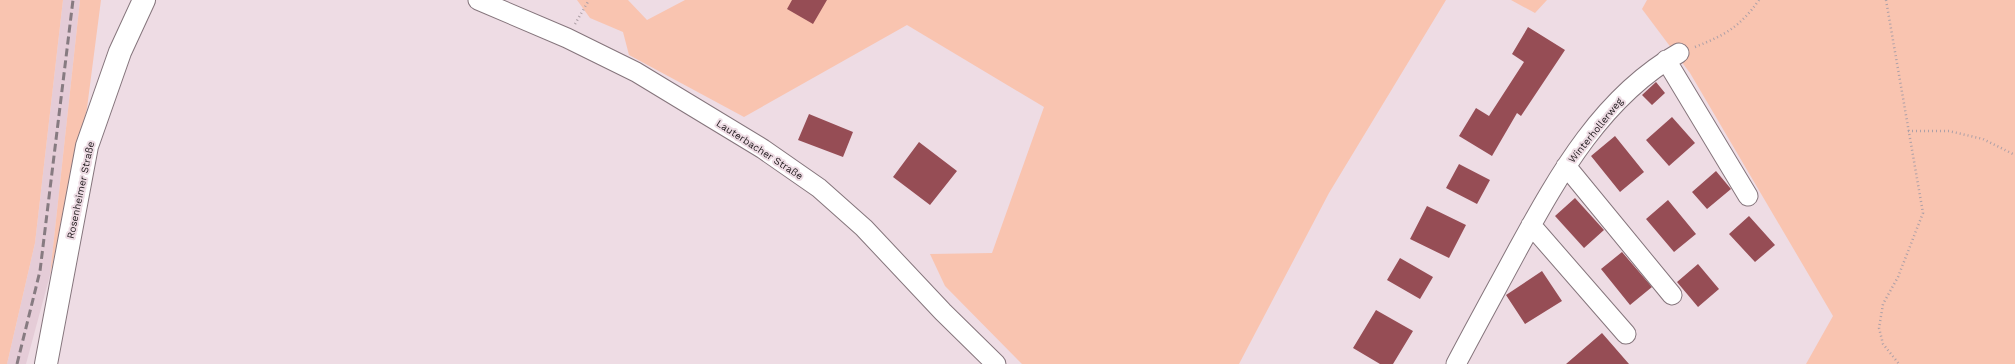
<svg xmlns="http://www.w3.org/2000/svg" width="2015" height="364" font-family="'Work Sans',sans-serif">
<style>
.built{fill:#e5ccd7}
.green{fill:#f9c4b0}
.building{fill:#964d55}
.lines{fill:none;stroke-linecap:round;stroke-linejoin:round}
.minor-casing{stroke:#85757c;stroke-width:21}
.major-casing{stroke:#85757c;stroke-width:24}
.path{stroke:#aea0a7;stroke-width:2.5;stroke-dasharray:1 3;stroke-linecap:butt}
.minor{stroke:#fff;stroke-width:19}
.major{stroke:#fff;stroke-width:22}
.rail{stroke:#877b81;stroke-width:3;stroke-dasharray:8 4;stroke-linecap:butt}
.labels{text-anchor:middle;stroke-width:4;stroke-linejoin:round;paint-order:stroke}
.street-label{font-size:10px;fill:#201a1d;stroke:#eedce4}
</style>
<rect width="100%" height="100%" fill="#eedce4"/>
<path class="built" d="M63,0H80L50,275L26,364H7L35,243Z"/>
<path class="green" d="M0,0H63L35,243L7,364H0Z
M80,0H101L87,108L50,275Z
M577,0H628L647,20L685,0H1446L1329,193L1239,364H1022L945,286L930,254L992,253L1044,107L907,25L744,117L629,55L623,32L590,18Z
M1511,0H1547L1535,13Z
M1647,0H2015V364H1806L1833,316L1690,73L1642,9Z"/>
<path class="building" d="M792,0H827L813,24L787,9Z
M1528,27L1565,50L1521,116L1517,113L1492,156L1459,136L1476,108L1489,116L1524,62L1512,54Z
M1656,82L1665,93L1652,105L1642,95Z
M809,114L853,132L843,157L798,140Z
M1672,117L1695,143L1669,166L1646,140Z
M1615,136L1644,172L1620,192L1591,156Z
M919,142L957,171L930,205L893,177Z
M1459,164L1490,180L1477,204L1446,188Z
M1716,171L1731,189L1707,209L1692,192Z
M1575,198L1604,230L1584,248L1555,216Z
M1668,200L1696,234L1674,252L1646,219Z
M1427,206L1466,225L1449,258L1410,239Z
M1749,216L1775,245L1755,262L1729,234Z
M1622,252L1652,287L1630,305L1601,269Z
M1400,258L1433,277L1420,299L1387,280Z
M1698,264L1719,289L1698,307L1677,282Z
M1542,271L1562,301L1525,324L1506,295Z
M1376,310L1413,331L1393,364H1380L1353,348Z
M1602,333L1629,364H1566Z"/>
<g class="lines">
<defs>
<path id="minor" d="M478,0L567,38L636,72L763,149L819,188L864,228L943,312L996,364
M1666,60L1748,196
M1566,166L1672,295
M1531,225L1626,334
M1456,364C1476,326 1497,288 1518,249C1559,174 1603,96 1679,53"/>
<path id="major" d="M46,364L87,146L120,52L144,0"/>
</defs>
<use href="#minor" class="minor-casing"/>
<use href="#major" class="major-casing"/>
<path class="path" d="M1886,0L1923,213L1898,277L1883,304L1879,328L1883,344L1899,364
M575,24L589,0
M1695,47C1725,35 1740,27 1759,0
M1908,131H1949L1983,139L2015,155"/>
<use href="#minor" class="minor"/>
<use href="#major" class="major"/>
<path class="rail" d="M17,364L40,271L73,0"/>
</g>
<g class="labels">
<g class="street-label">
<text transform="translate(1595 130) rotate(-51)" y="4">Winterhollerweg</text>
<text transform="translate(760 149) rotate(33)" y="4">Lauterbacher Straße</text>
<text transform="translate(80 190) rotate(-78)" y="4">Rosenheimer Straße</text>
</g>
</g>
</svg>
